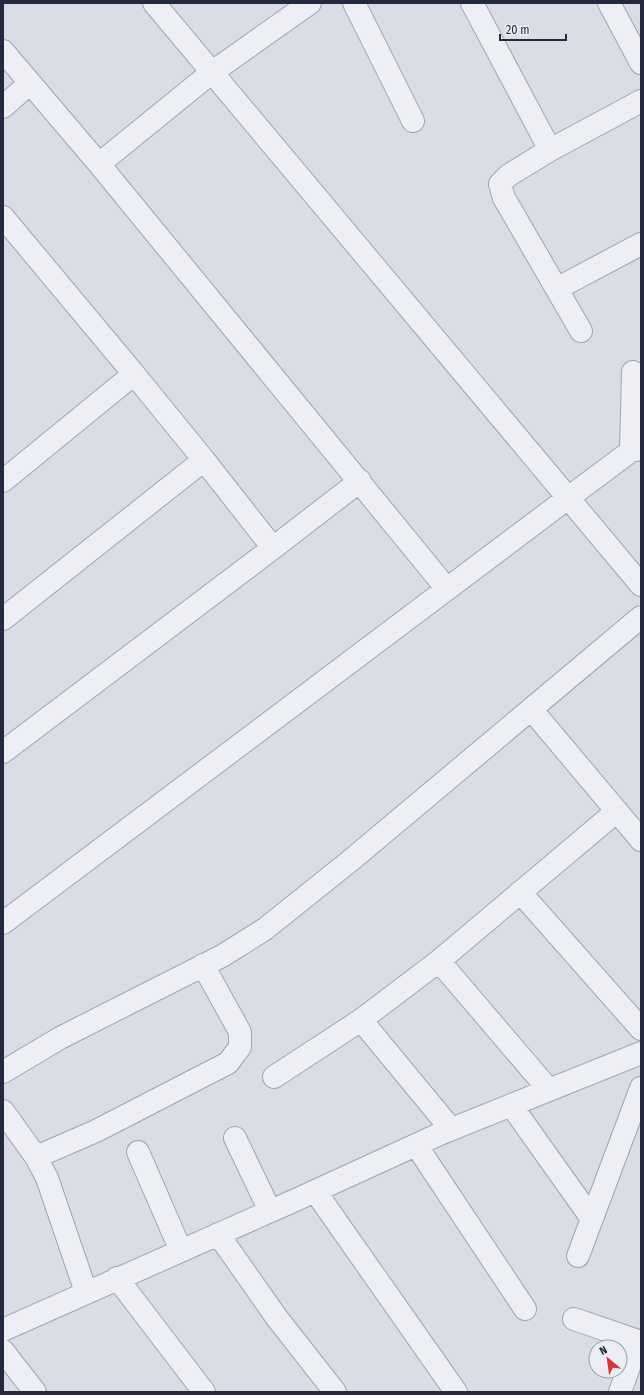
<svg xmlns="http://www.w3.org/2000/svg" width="644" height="1395" font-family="'Fira Sans Condensed',sans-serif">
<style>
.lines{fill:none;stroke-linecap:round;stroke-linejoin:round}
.minor-casing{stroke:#a0a4b0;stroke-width:24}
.minor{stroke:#edeff4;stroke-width:22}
</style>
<rect width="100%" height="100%" fill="#dadde6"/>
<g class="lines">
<defs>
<path id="minor" d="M154,3L641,585
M354,3L413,121
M472,3L550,150
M609,3L641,63
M3,51L99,164L447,589
M3,107L30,83
M99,164L211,73L310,3
M3,217L134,374
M558,288L641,244
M581,331L504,198L500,184L509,175L550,150L641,101
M631,451L633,372
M204,460L273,548L360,481
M3,481L134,374L204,460L3,619
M531,709L641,840
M3,752L273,548
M520,892L641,1029
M3,923L568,498L631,451L641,449
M439,961L549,1090
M361,1020L439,961L617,811
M3,1072L60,1038L222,956L265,929L350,861L641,617
M274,1077L361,1020L451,1129
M511,1105L592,1219
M3,1111L36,1157L47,1178L86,1292
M235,1138L270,1211
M416,1145L525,1309
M138,1152L181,1251
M36,1157L96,1131L228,1063L240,1047V1032L203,965
M315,1191L456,1392
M218,1234L277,1318L335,1392
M578,1256L641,1088
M117,1278L204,1392
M574,1319L641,1342
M3,1330L300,1198L442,1133L641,1053
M3,1351L35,1392
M620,1392L638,1342"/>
</defs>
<use href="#minor" class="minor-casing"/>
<use href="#minor" class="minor"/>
</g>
<rect width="644" height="1395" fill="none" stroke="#242a3d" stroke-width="8"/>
<g transform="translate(608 1359) rotate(331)"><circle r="19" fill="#eaedf4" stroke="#9b9fab"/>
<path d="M0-3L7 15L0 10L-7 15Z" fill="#d63537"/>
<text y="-6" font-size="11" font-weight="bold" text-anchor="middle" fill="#242a3d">N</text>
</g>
<path d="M500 34v6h66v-6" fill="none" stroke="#242a3d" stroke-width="2"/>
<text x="506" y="34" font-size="12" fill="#242a3d" stroke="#eaedf4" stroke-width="3" paint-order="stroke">20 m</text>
</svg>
